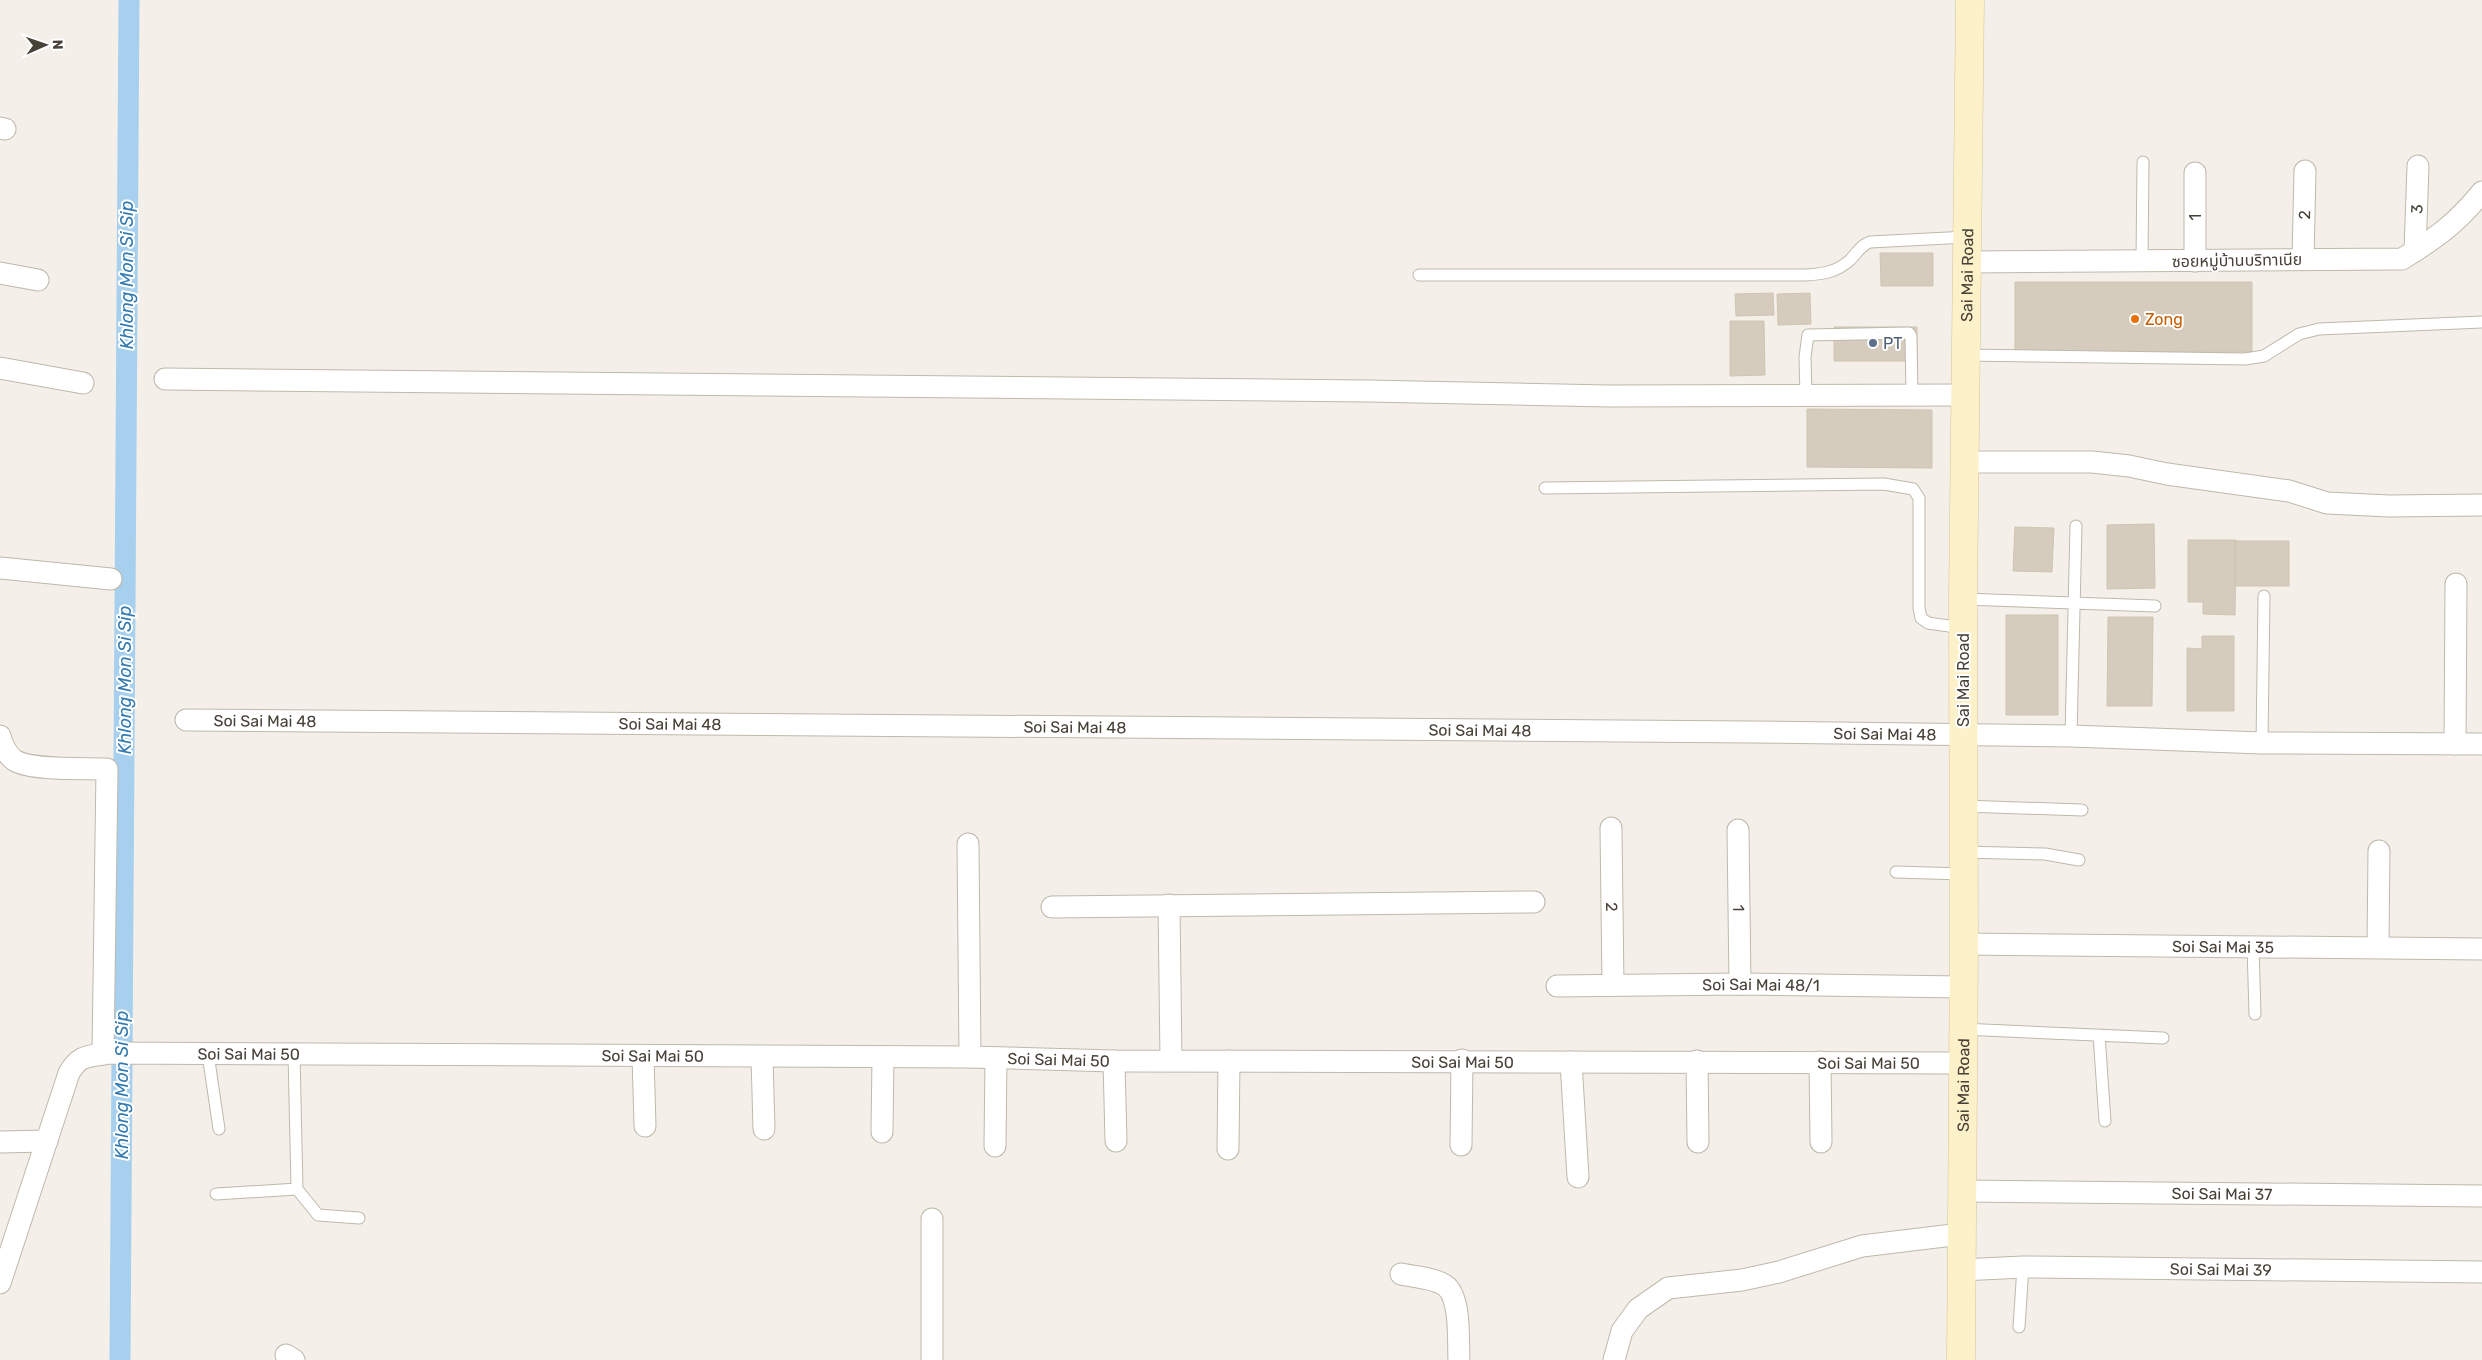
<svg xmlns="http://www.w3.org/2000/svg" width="2482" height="1360" font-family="Rubik,'Noto Sans Thai',sans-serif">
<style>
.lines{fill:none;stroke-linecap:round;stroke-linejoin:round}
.canal{stroke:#a7d0ee;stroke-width:21}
.building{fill:#d5ccbe;stroke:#d0c4b2}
.lane-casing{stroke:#bfb8ab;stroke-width:13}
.street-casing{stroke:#bfb8ab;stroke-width:23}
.secondary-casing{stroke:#d2c499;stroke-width:29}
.lane{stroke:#fff;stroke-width:11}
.street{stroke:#fff;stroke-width:21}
.secondary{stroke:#fdf1ca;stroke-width:28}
.food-dot{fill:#e8710a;stroke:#fff;stroke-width:2}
.service-dot{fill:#5c6f8a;stroke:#fff;stroke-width:2}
.labels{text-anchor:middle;stroke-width:4;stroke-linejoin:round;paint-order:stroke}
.street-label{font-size:16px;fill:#474137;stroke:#fff}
.food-label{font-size:16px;fill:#c56008;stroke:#fff;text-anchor:start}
.service-label{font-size:16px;fill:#4e5e75;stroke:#fff;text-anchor:start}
.water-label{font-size:18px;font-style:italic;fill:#337ab0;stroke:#fff}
</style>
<rect width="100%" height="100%" fill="#f4f0e9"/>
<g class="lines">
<path class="canal" d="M120,1360L129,0"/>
</g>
<path class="building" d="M1880,253H1933V286H1881Z
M2015,282H2252V352L2015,353Z
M1773,293L1774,315L1736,316L1735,294Z
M1810,293L1811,324L1778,325L1777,294Z
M1730,321H1764L1765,375L1730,376Z
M1834,327H1917V361H1834Z
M1807,409L1932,410V468L1807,467Z
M2154,524L2155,588L2107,589V525Z
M2015,527L2054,528L2052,572L2013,571Z
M2188,540H2236L2235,615L2203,614V602H2188Z
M2235,541H2289V586H2235Z
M2006,615H2058V715H2006Z
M2108,617H2153L2152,706H2107Z
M2202,636H2234V711H2187V648L2202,649Z"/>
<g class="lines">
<defs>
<path id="lane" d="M2142,261L2143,162
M1419,275H1806C1823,274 1837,272 1850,260C1858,252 1860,246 1870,242L1967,237
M1967,355L2245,359L2264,356L2299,334L2319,329L2482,322
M1806,396L1805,357L1808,335L1909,333L1911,336L1912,396
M1545,488L1884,484L1913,489L1919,498V608L1921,618L1928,623L1963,628
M1963,599L2155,606
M2071,736L2076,526
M2262,743L2264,596
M1963,806L2082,810
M1964,852L2045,854L2079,860
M1896,872L1963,874
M2253,946L2255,1014
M1962,1029L2163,1038
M2099,1035L2105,1121
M208,1054L219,1129
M297,1189L318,1215L359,1218
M216,1194L297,1189L294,1054
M2019,1327L2023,1267"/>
<g id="street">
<path d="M0,128L5,129"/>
<path id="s1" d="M2415,251L2418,166"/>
<path id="s2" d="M2303,259L2305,171"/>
<path d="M2195,261V173"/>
<path d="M1967,262L2402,259C2436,238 2456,224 2482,192"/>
<path d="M0,273L38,280"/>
<path d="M0,368L83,383"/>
<path d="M165,379L1368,391L1608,396L1966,395"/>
<path d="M1966,462H2092L2129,466L2167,474L2289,491L2327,503L2389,506L2482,505"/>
<path d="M0,568L111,579"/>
<path id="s3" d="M186,720L1751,732L2071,736L2262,743L2482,744"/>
<path d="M0,736C2,744 7,755 14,760C31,771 85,768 107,769L103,1054"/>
<path d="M2455,744L2456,584"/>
<path id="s4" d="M1611,828L1613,985"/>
<path id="s5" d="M1738,830L1740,984"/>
<path d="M968,844L970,1057"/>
<path d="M1169,905L1171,1060"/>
<path d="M1052,907L1534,902"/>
<path id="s6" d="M1964,944L2482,949"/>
<path d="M2378,947L2379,851"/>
<path id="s7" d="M1557,986L1740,984L1963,987"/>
<path d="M643,1056L645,1126"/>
<path d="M762,1057L764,1129"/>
<path d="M1114,1061L1116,1141"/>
<path d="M1697,1061L1698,1142"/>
<path d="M1571,1062L1578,1177"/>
<path d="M1820,1062L1821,1142"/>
<path d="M882,1132L883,1057"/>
<path d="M0,1142L47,1141"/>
<path d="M1461,1145L1462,1060"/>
<path d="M995,1146L996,1058"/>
<path d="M1228,1149L1229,1061"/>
<path id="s8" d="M1962,1191L2482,1196"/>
<path id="s9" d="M1961,1270L2023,1267L2482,1272"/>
<path d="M1401,1274C1414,1277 1437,1278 1447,1287C1461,1301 1458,1341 1459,1360"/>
<path id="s10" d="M0,1283L69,1073C80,1054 88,1057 108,1053L970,1057L1114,1061L1962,1063"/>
<path d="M286,1355L294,1360"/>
<path d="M932,1360V1219"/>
<path d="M1614,1360L1622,1331L1638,1309L1668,1288L1742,1280L1779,1272L1862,1246L1961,1234"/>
</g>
<g id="secondary">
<path id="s11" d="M1961,1360L1964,944L1963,599L1970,0"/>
</g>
</defs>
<use href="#lane" class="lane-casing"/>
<use href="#street" class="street-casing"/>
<use href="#secondary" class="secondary-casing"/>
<use href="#lane" class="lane"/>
<use href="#street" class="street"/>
<use href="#secondary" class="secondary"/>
</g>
<circle class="food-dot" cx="2135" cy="319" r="5"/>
<circle class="service-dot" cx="1873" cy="343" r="5"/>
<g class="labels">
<g class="street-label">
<text dy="6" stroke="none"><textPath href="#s1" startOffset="42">3</textPath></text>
<text dy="6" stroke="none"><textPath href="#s2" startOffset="44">2</textPath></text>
<text transform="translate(2195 217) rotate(-90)" y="6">1</text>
<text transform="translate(2237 260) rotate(-1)" y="6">ซอยหมู่บ้านบริทาเนีย</text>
<text dy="6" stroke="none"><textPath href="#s11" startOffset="1085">Sai Mai Road</textPath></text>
<text transform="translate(1963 680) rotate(-90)" y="6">Sai Mai Road</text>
<text dy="6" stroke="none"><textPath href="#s3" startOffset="79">Soi Sai Mai 48</textPath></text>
<text dy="6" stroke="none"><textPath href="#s3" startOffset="484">Soi Sai Mai 48</textPath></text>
<text dy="6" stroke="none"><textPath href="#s3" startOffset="889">Soi Sai Mai 48</textPath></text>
<text dy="6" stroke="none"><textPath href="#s3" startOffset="1294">Soi Sai Mai 48</textPath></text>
<text dy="6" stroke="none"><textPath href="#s3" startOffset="1699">Soi Sai Mai 48</textPath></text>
<text dy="6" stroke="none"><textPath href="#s4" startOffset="79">2</textPath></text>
<text dy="6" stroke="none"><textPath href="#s5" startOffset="78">1</textPath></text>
<text dy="6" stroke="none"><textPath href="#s6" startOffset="259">Soi Sai Mai 35</textPath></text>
<text dy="6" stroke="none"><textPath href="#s7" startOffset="204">Soi Sai Mai 48/1</textPath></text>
<text dy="6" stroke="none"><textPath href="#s10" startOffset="408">Soi Sai Mai 50</textPath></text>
<text dy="6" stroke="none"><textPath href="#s10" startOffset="812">Soi Sai Mai 50</textPath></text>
<text dy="6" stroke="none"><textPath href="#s10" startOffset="1218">Soi Sai Mai 50</textPath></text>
<text dy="6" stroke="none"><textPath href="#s10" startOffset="1622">Soi Sai Mai 50</textPath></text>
<text dy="6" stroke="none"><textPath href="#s10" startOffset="2028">Soi Sai Mai 50</textPath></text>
<text dy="6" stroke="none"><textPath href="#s11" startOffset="275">Sai Mai Road</textPath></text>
<text dy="6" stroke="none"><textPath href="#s8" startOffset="260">Soi Sai Mai 37</textPath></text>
<text dy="6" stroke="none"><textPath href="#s9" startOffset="260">Soi Sai Mai 39</textPath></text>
</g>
<g class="food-label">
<text x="2145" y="325">Zong</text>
</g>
<g class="service-label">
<text x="1883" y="349">PT</text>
</g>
<g class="water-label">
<text transform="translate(127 275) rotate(-90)" y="6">Khlong Mon Si Sip</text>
<text transform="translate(125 680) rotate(-90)" y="6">Khlong Mon Si Sip</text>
<text transform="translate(122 1085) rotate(-90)" y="6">Khlong Mon Si Sip</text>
</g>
</g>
<g transform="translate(45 45) rotate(88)" stroke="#ffffff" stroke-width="4" paint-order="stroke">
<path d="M0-4L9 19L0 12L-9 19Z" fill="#474137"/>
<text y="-8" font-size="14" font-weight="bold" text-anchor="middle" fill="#474137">N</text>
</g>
</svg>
